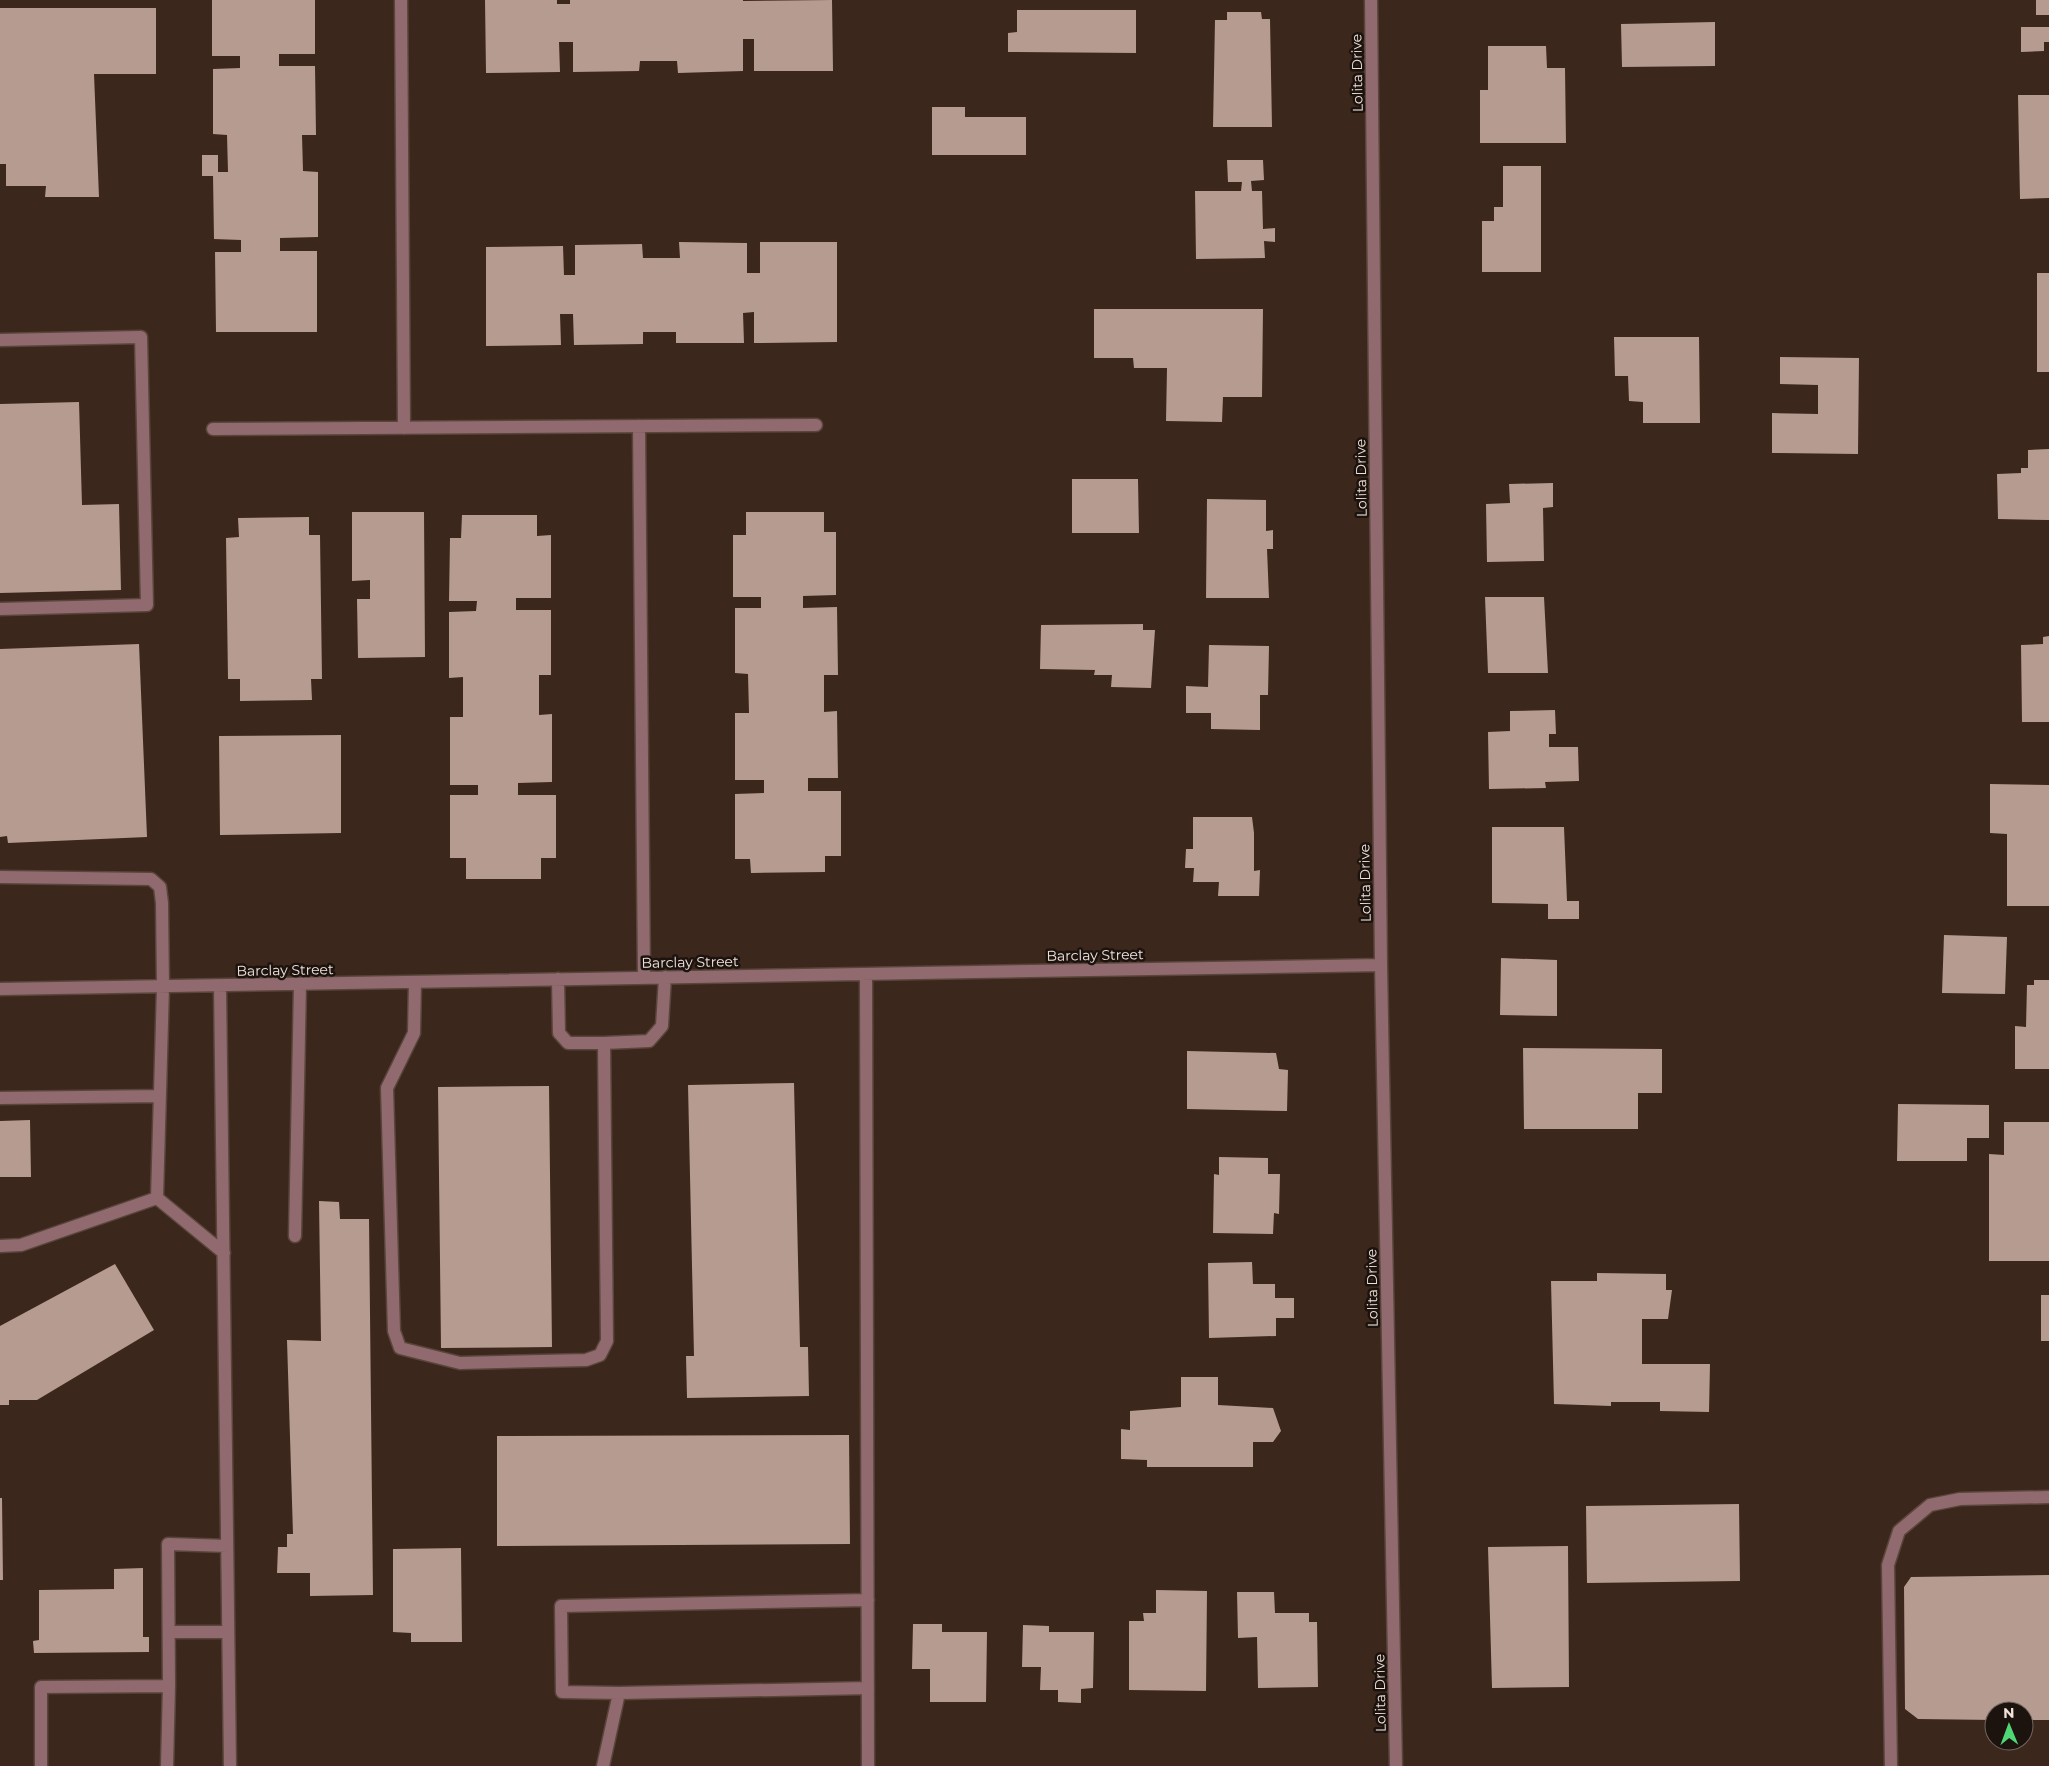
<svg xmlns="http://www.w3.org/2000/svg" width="2049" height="1766" font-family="Montserrat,sans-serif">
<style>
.building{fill:#b69b90}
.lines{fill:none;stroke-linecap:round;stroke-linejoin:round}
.minor-casing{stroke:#59453b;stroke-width:15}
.minor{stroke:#906a6e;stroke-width:12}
.labels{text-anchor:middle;stroke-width:5;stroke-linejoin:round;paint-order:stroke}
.street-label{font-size:14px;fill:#f1e3dc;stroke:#1c130e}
</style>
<rect width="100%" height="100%" fill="#3c271c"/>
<path class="building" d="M212,0H315V54H279V66H315L316,135H302L303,171L318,172V237L280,238V251H317V332H216L215,252H241V240L214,239L213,176H202V155H218V172H228L227,135L213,134V69L240,68V56H212Z
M485,0H557V4H570V0H743V1L832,0L833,71H754V39H743V71L678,73L677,61H640L639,71L573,72V42H559L560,72L486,73Z
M2036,0H2049V15H2036Z
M0,8H156V74H94L99,197H45L46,186H6V164H0Z
M1017,10H1136V53L1008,52V33L1017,32Z
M1227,12H1261L1262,19H1270L1272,127H1213L1215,20H1227Z
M1715,22V66L1622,67L1621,24Z
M2021,27H2049V42H2044V51L2021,52Z
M1488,46H1546L1547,68H1565L1566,143H1480V90H1488Z
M2018,95H2049V198L2020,199Z
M932,107H965V117H1026V155H932Z
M1227,160H1263L1264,180L1251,181L1252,191H1262L1263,229L1275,228V242L1264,241L1265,258L1196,259L1195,191H1241L1242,182H1228Z
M1503,166H1541V272H1482V221H1494V207H1503Z
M679,242L747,243V273H760V242H837V342L754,343V312L743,313L744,343H676V332H643V344L574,345L573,314H560L561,345L486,346V247L563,246L564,275H575V245L642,244L643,258H680Z
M2037,273H2049V372H2037Z
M1094,309H1263L1262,397H1223L1222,422L1166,421L1167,368H1134L1133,358H1094Z
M1614,337H1699L1700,423H1643V402L1629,401L1628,376H1615Z
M1780,357L1859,358L1858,454L1772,453V413L1818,414V385L1780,384Z
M79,402L82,505L119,504L121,590L0,593V404Z
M2049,449V520L1998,519L1997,474L2021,473V468H2028V450Z
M1072,479H1138L1139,533H1072Z
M1553,483V507L1543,508L1544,561L1487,562L1486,504L1510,503L1509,484Z
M1207,499L1266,500V531L1273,530V549H1267L1269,598H1206Z
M352,512H424L425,657L358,658L357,599H370V580L352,581Z
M746,512H824V532H836V595L803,596V608L837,607L838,675H824V712L837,711L838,778H808V791H841V856H825V872L751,873L750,859H735V794L764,793V780H735V713H749L748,674L735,673V608H761V597H733V535H746Z
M462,515H537V536L551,535V598H516V610H551V675H539V715L552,714V782L518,783V795H556V858H541V879H466V858H450V795H478V785H450V717H463V677L449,678V612L476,611L477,601H449L450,538H461Z
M309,517V535H320L322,679H311L312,700L240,701V679H228L226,538L239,537L238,518Z
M1485,597H1544L1548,673H1488Z
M1143,624V630H1155L1151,688L1111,687L1112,675H1094L1095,670L1040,669L1041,625Z
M2049,636V722H2022L2021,645L2043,644V637Z
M139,644L147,837L8,843L7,836L0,837V649Z
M1209,645L1269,646L1268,695H1260V730L1211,729V713H1186V686L1208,687Z
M1555,710L1556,734H1549V747H1578L1579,781L1545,782L1546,788L1489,789L1488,732L1510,731V711Z
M341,735V833L220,835L219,736Z
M1990,784L2049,785V906H2007V834L1990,833Z
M1193,817H1252L1254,833V871L1260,870L1259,896H1218L1219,882H1193L1194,868H1185L1186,849H1193Z
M1492,827H1564L1567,901H1579V919H1548V904L1492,903Z
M1944,935L2007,937L2005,994L1942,993Z
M1501,958L1557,960V1016L1500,1015Z
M2034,980H2049V1069H2015V1026L2026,1027L2027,985H2034Z
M1523,1048L1662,1049V1093H1638V1129H1524Z
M1187,1051L1276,1053L1279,1069L1288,1070L1287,1111L1187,1109Z
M794,1083L800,1347H808L809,1396L687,1398L686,1356H694L688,1085Z
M549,1086L552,1347L441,1348L438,1087Z
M1898,1104L1989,1105V1138H1967V1161H1897Z
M30,1120L31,1177H0V1121Z
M2004,1122H2049V1261H1989V1154L2004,1155Z
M1219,1157L1268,1158V1174H1280L1279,1214L1274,1213L1273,1234L1213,1233L1214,1174L1219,1175Z
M319,1201L339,1202L340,1219H369L373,1595L310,1596V1573H277L278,1547H287V1534H293L287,1340L321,1341Z
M1252,1262L1253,1284H1275V1298H1294V1318H1276V1336L1209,1338L1208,1263Z
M115,1264L154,1330L37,1400H9V1405H0V1326Z
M1597,1273L1666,1274V1290H1672L1668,1319H1642V1364H1710L1709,1412L1660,1411V1402H1611V1406L1554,1404L1551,1281H1597Z
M2041,1295H2049V1341H2041Z
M1181,1377H1218V1405L1273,1408L1281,1431L1273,1442H1253V1467H1147V1460L1121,1459V1429L1130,1430V1411L1181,1407Z
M849,1435L850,1544L497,1546V1436Z
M0,1498H2L3,1580H0Z
M1739,1504L1740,1581L1587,1583L1586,1506Z
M1568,1546L1569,1687L1492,1688L1488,1547Z
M461,1548L462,1642H411V1633L393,1632V1549Z
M143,1568V1637H149V1652L34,1653L33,1641L39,1640V1590L114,1589V1569Z
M2049,1575V1720H2024V1711H1994V1720L1918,1719L1905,1709L1904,1587L1911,1577Z
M1156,1590L1207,1591L1206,1691L1129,1690V1621H1144L1143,1613H1156Z
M1237,1592H1274L1275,1613H1309V1622H1317L1318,1687L1258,1688L1257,1637L1238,1638Z
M913,1624H942V1632H987L986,1702H930V1669H912Z
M1023,1625L1049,1626V1632H1094L1093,1688L1081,1689V1703L1058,1702V1690H1040L1041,1667H1022Z"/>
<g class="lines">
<defs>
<path id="minor" d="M401,0L404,428
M1371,0L1381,965L1396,1766
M0,340L141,337L147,605L0,609
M639,426L644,978
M213,429L816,425
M0,877L151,879L160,887L162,903L163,987L157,1198L21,1245L0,1246
M866,974L868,1766
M558,979L559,1033L568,1043H604
M415,982L414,1033L387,1088L394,1331L400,1348L460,1363L586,1360L600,1355L607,1341L604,1043L649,1041L662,1026L665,977
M220,986L230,1766
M0,989L1381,965
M0,1098L160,1096
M157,1198L224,1253
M295,1236L300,984
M169,1632H228
M619,1693L562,1692L561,1606L868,1600
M41,1766V1687L169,1686
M167,1766L169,1686L168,1544L227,1546
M603,1766L619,1693L868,1688
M1891,1766L1888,1565L1899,1531L1930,1505L1960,1499L2049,1497"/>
</defs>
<use href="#minor" class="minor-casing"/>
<use href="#minor" class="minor"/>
</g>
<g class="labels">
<g class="street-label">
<text transform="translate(1357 73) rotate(-91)" y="5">Lolita Drive</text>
<text transform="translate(1361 478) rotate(-91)" y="5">Lolita Drive</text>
<text transform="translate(1365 883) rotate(-91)" y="5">Lolita Drive</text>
<text transform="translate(1095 955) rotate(-1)" y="5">Barclay Street</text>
<text transform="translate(690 962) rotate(-1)" y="5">Barclay Street</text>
<text transform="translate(285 970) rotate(-1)" y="5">Barclay Street</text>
<text transform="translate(1372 1288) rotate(-91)" y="5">Lolita Drive</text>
<text transform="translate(1380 1693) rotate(-91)" y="5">Lolita Drive</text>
</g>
</g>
<g transform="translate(2009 1726) rotate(359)"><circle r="24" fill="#1c130e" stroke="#716660"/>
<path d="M0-4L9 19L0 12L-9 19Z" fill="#4fd675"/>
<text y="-8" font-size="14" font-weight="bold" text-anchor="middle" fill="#f1e3dc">N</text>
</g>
</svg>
